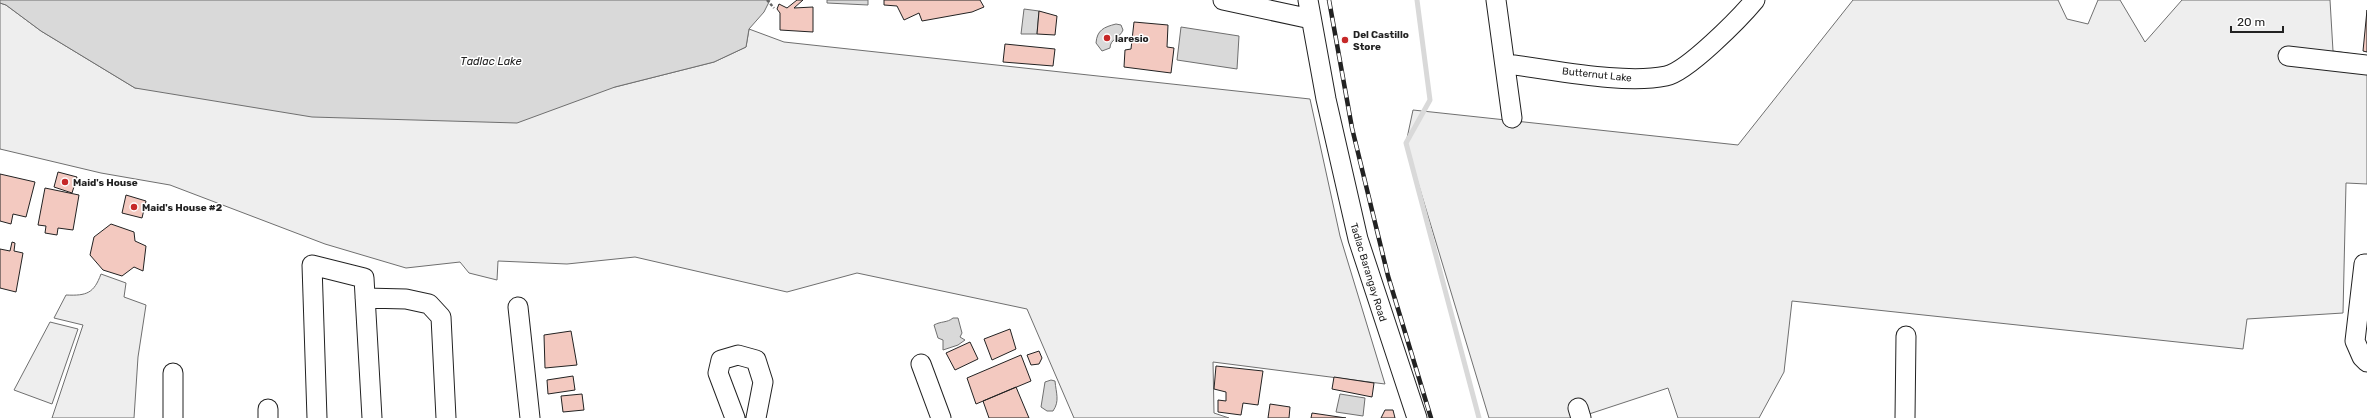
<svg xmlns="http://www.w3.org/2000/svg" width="2367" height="418" font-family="Rubik,sans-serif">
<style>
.green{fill:#eee;stroke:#6f6f6f}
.water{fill:#d9d9d9;stroke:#6f6f6f}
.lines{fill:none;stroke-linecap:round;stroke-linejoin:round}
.stream{stroke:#d9d9d9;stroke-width:5}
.building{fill:#f3c9c0;stroke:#222}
.minor-casing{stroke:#222;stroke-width:21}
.path{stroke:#646464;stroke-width:2.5;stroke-dasharray:3 2;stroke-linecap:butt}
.minor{stroke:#fff;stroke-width:19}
.rail-casing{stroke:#222;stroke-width:4.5}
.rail{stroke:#fff;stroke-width:3;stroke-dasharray:9;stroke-linecap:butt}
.poi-dot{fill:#c62828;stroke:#fff;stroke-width:1.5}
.labels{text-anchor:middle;stroke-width:3;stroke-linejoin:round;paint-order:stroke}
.poi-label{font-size:10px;font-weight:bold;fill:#222;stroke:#fff;text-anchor:start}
.street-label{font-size:10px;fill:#222;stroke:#fff}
.water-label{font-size:11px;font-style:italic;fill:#222;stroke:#fff}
</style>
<rect width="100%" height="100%" fill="#fff"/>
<path class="green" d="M1853,0H2058L2067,19L2088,24L2098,0H2120L2145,42L2182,0H2330L2333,51L2367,56V184L2346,183L2343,313L2247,319L2243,349L1792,301L1784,372L1759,418H1678L1668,388L1577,418H1489L1406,143L1413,110L1738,145Z
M0,3L6,5L41,31L135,88L615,87L714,62L746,47L749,29L784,42L1310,99L1340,236L1385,384L1213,362L1214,413L1229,418H1074L1027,309L857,273L787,292L635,257L567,264L498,261L497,280L469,273L460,262L406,268L325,244L170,185L101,173L0,149Z
M101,274L126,283L124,297L146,305L138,357L134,418H52L83,325L54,318L66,295C87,296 94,293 101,274Z
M50,322L78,329L52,404L14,390Z"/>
<path class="water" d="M0,0H770L764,12L749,29L746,47L714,62L615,87L517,123L312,117L135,88L41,31L6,5L0,3Z
M827,0H868V5L827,3Z
M1024,9L1039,11L1037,34H1021Z
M1116,24L1121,25L1123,30C1120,38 1110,39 1110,48L1102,51L1096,43C1097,30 1104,27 1116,24Z
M1181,27L1239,36L1237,69L1177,60Z
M953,318H958L962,333L960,337L965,340L958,345L943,350V340L938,338L934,325C941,321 947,323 953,318Z
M1051,380L1055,381C1056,393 1060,401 1053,411H1047L1041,407L1045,382Z
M1340,394L1365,398L1363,416L1336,412Z"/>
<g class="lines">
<path class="stream" d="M1417,0L1430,100L1406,143L1479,418"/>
</g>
<path class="building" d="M797,0H803L794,8L813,7V32L780,30V13L777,9L779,4L787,8Z
M884,0H980L984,7L972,12L922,21L919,13L904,20L897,6L884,5Z
M2367,10V52L2363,51Z
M1039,11L1057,16L1055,35L1037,34Z
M1134,22L1168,25L1167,47L1174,48L1171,73L1124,67L1125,50L1131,49Z
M1005,44L1055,49L1053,66L1003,62Z
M58,172L77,177L72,193L54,187Z
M0,174L35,182L26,217L13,214L11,224L0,221Z
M45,188L79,195L73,230L58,228L57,235L45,233L46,226L38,225Z
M126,195L146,201L142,218L122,213Z
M111,224L134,232L135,241L146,246L143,271L134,267L122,276L103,270L90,255L94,237Z
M12,242L15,243L14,251L23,253L16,292L0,288V249L10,251Z
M1010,329L1016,349L992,360L984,339Z
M571,331L577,365L545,368L544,335Z
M970,342L978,359L955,370L946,353Z
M1039,351L1042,358L1039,364L1031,365L1027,355Z
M1021,355L1031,381L976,404L967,378Z
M1216,366L1263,371L1258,405L1243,403L1241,415L1218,412V400L1226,401V392L1214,389Z
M573,376L575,390L548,394L547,380Z
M1334,377L1374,383L1372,397L1332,389Z
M1016,387L1029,418H989L983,401Z
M582,394L584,410L563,412L561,396Z
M1270,404L1290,407L1289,418H1268Z
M1385,410H1393L1395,418H1381Z
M1312,413L1346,418H1311Z"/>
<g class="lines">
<defs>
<path id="minor" d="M1223,0L1311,19
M1308,0L1326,99L1358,239L1417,418
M1496,0L1512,118
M2288,56L2367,65
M1506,64C1551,69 1623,85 1666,76C1687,72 1740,18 1755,0
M2367,264H2364L2355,341L2362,357L2367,362
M365,298L406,299L429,304L441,317L446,418
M518,307L530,418
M921,364L941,418
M1578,408L1581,418
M268,409V418
M173,418V373
M317,418L312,265L364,278L372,418
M735,418L718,373L721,360L738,355L756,360L763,382L756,418
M1905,418L1906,336"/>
</defs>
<use href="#minor" class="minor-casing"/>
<path class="path" d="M767,0L774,8"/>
<use href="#minor" class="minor"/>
<defs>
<path id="rail" d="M1329,0L1352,128L1388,276L1431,418"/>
</defs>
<use href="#rail" class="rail-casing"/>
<use href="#rail" class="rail"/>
</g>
<g class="poi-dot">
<circle cx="1107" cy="38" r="4"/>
<circle cx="1345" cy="40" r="4"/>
<circle cx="65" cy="182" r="4"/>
<circle cx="134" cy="207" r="4"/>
</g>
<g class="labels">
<g class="poi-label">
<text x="1353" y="38">Del Castillo<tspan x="1353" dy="12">Store</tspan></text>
<text x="1115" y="42">laresio</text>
<text x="73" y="186">Maid's House</text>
<text x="142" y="211">Maid's House #2</text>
</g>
<g class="street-label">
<text transform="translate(1597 74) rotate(6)" y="4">Butternut Lake</text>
<text transform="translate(1369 272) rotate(73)" y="4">Tadlac Barangay Road</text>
</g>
<g class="water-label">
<text x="491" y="65">Tadlac Lake</text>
</g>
</g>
<path d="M2231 26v6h52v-6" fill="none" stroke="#222222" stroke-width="2"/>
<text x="2237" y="26" font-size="12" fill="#222222" stroke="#ffffff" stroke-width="3" paint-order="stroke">20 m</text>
</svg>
